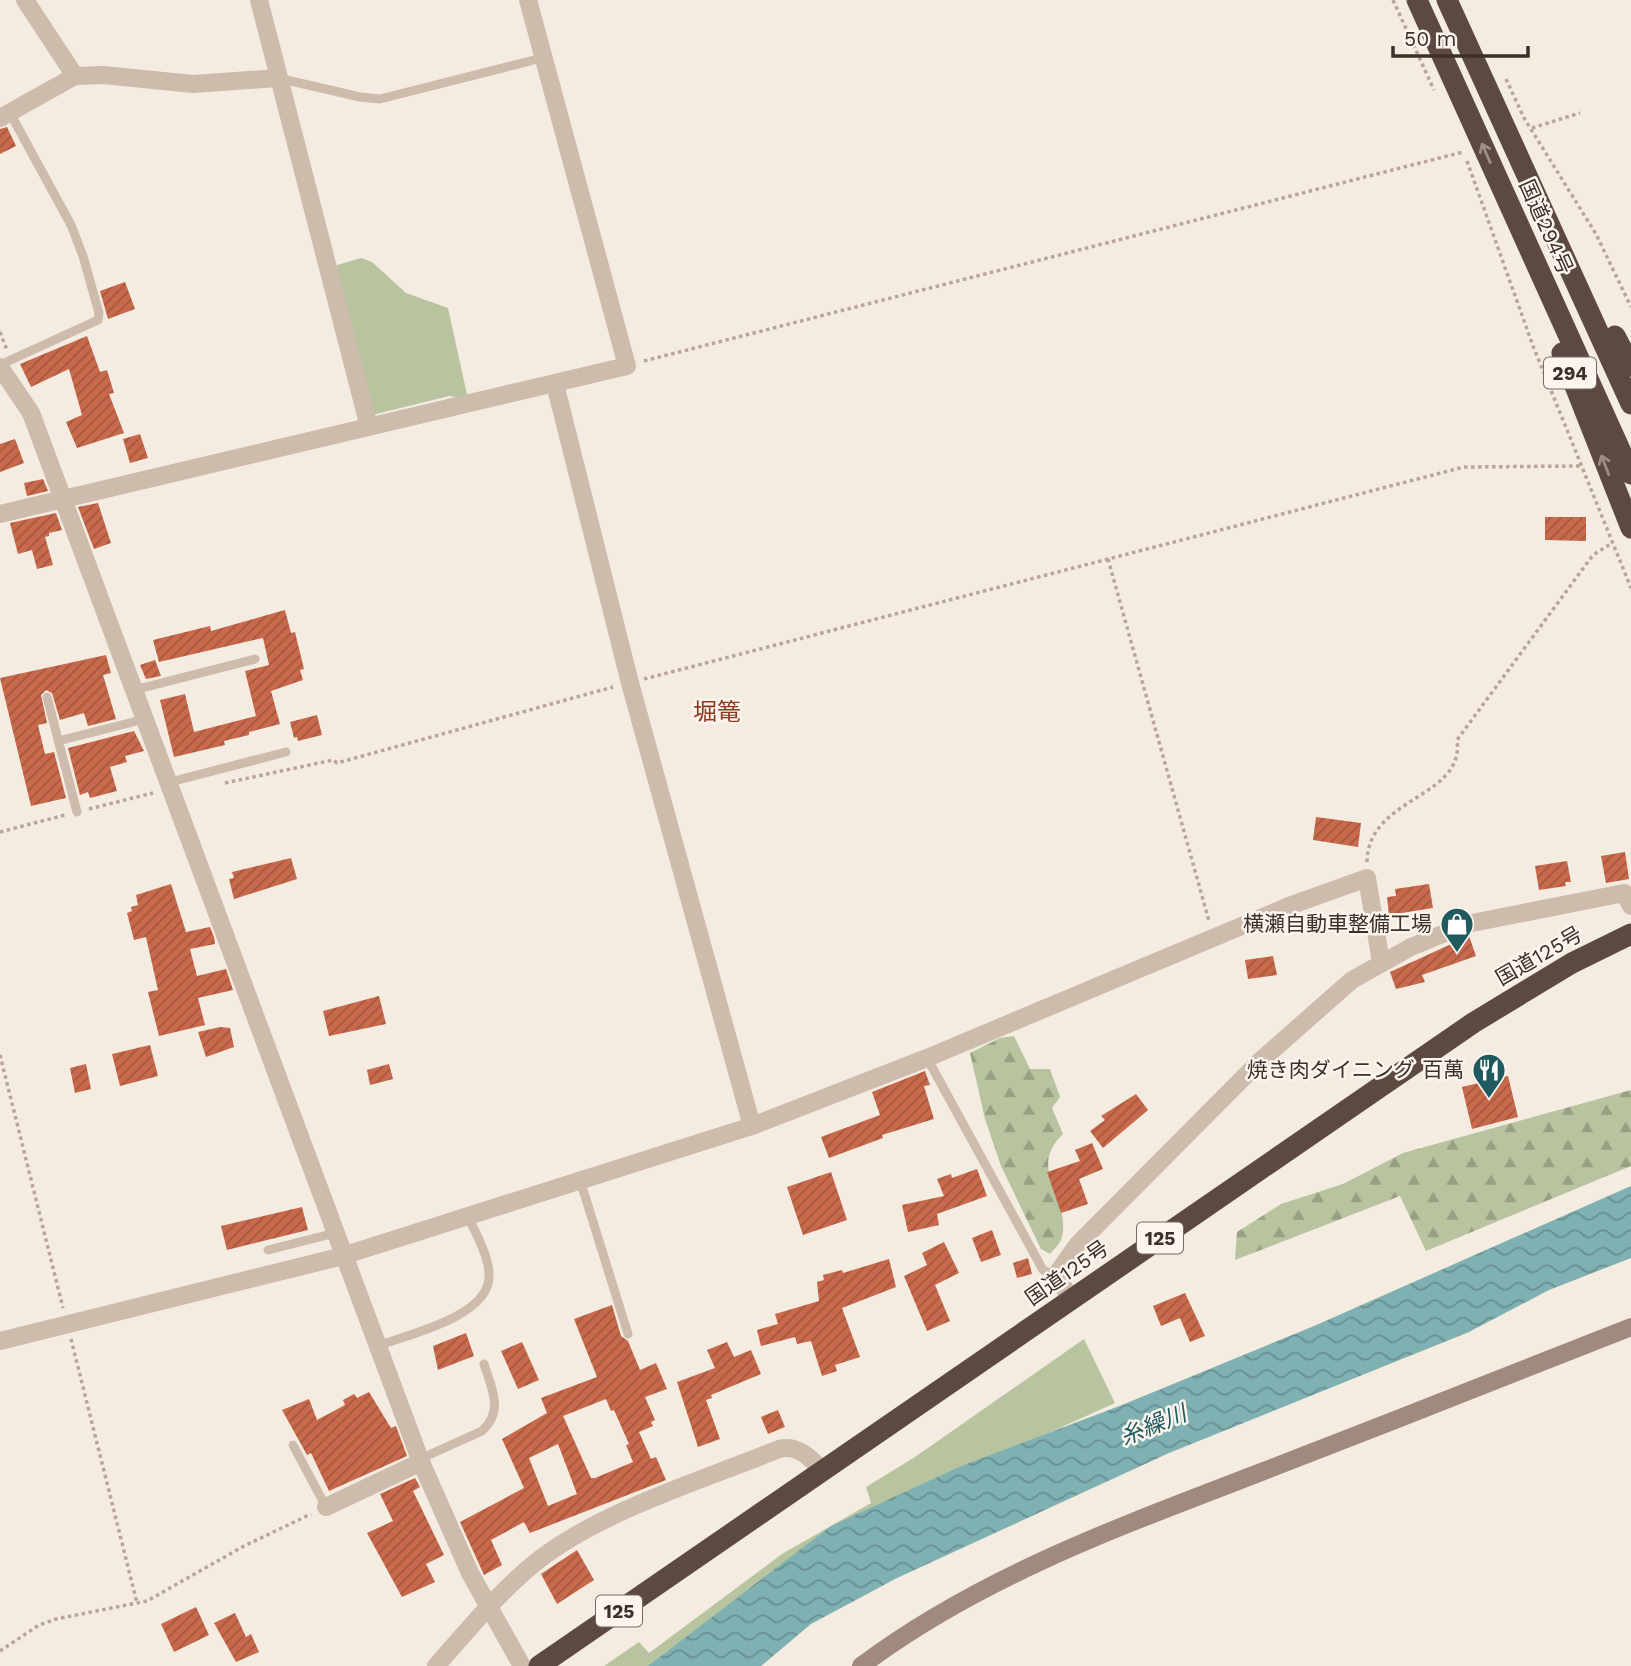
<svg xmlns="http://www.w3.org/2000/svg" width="1631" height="1666" font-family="'Work Sans','Noto Sans JP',sans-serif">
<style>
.grass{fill:#b8c4a0}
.forest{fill:url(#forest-firs)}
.water{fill:url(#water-waves)}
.building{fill:url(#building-hatch);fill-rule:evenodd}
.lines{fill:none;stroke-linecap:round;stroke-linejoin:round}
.path{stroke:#b9a596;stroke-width:3.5;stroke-dasharray:3.5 3.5;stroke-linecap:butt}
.lane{stroke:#cdbbac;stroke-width:9}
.street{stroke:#cdbbac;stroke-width:18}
.secondary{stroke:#a18a7d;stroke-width:18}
.highway{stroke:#5c4a42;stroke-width:21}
.oneway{stroke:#9c8e87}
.labels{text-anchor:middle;stroke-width:5;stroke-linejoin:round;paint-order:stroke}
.shield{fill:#fbf5ee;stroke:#756b66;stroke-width:2}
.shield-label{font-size:19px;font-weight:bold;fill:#3b302b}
.street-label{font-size:21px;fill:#3b302b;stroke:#fbf5ee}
.poi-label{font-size:21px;fill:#3b302b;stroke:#fbf5ee;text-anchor:end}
.water-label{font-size:23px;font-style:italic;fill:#1f5a5e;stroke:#fbf5ee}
.quarter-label{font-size:24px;fill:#8c3b22;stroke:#fbf5ee}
</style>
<defs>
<pattern id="forest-firs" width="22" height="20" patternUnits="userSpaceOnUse" patternTransform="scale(1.75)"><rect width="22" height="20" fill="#b8c4a0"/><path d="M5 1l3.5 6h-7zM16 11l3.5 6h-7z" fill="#97a083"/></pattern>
<pattern id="water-waves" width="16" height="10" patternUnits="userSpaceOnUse" patternTransform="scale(1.75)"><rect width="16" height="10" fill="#7fb0b2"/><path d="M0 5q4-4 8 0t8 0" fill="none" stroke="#699091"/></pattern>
<pattern id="building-hatch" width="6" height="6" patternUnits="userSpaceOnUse" patternTransform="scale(1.75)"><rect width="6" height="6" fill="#c8694b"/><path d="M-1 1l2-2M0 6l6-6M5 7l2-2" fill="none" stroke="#a4573f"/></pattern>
</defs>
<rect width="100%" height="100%" fill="#f4ebe1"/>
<path class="grass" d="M361,258L372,262L406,293L448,308L468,399L449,396L372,415L334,266Z
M1084,1339L1115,1403L978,1465L657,1666H604L639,1642L649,1653L782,1554L871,1503L866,1487L915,1457Z"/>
<path class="forest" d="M1014,1036L1030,1069H1050L1060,1097L1052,1108L1063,1134C1026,1169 1071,1198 1062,1237C1061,1243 1054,1249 1050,1254L1041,1249L1001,1166L985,1119L970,1053L1000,1038Z
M1631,1090V1166L1426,1251L1400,1196L1235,1260L1237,1232L1281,1204L1343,1184L1403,1153Z"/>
<path class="water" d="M1631,1186V1258L1549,1290L1469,1332L1169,1453L897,1578L811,1624L761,1666H648L831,1526L959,1467L1122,1405L1314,1326Z"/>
<path class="building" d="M7,127L16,146L0,154V129Z
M125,282L135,309L108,319L100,291Z
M87,336L100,372L107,370L114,393L109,394L124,433L77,448L66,422L82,415L69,369L31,387L20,364Z
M140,434L148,458L130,463L123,439Z
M15,439L24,463L0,472V444Z
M43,479L48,491L27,496L24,483Z
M98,503L111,543L94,549L78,507Z
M56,513L62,530L49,533V536L45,537L53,565L37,569L32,550L18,554L10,523Z
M1545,517H1586V541L1545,540Z
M285,610L291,633L295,632L304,669L300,670L303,680L271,691L280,724L249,732V735L224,741L225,745L174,757L160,700L185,694L194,732L256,716L245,671L269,665L263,638L159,662L153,640L210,626L211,631Z
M106,655L111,673L103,675L116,719L88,726L84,713L60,720L52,693L46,690L41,695L47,723L38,725L45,754L54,752L66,798L31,806L0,678Z
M155,660L161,676L146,679L140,665Z
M317,715L322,735L298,741L297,737L294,738L290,722Z
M134,731L144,751L125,756L127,762L110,767L117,791L90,798L88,792L80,795L68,748Z
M1316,817L1361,823L1358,847L1313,840Z
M1625,852L1629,879L1606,883L1601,856Z
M291,858L297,879L234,899L229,879L234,878L232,872Z
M1567,861L1571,882H1565L1566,886L1539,890L1535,866Z
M171,884L186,932L210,927L214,937L215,944L190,949L197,976L226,969L233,990L198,998L205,1025L159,1036L148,992L158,990L146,937L134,940L127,913L132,911L131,907L138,905L136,895Z
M1429,884L1433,908L1389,915L1387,897L1396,896L1395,889Z
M1469,936L1476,956L1422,975L1425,982L1396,989L1390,972Z
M1273,956L1277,975L1248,979L1245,960Z
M379,996L386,1024L329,1036L323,1011Z
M220,1027L230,1028L234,1047L206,1057L198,1032Z
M150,1045L158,1076L120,1086L112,1054Z
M86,1064L91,1089L75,1093L70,1068Z
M389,1064L393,1079L370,1085L367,1070Z
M925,1071L930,1085L924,1086L934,1119L882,1135L883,1138L829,1158L821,1137L880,1115L872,1092Z
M1508,1076L1518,1117L1472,1129L1462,1087Z
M1136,1094L1148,1110L1103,1148L1090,1131L1105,1120L1101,1116Z
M1092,1143L1103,1169L1079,1179L1088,1204L1061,1213L1047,1172L1080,1161L1075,1150Z
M977,1169L987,1196L937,1214L939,1225L908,1232L902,1205L944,1196L937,1179L951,1174L952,1178Z
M831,1172L847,1220L803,1235L787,1187Z
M302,1207L308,1230L227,1250L221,1226Z
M992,1230L1001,1255L981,1262L972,1238Z
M944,1242L959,1273L935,1285L950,1321L927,1331L904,1276L927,1265L922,1253Z
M1028,1258L1032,1274L1017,1278L1013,1263Z
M889,1259L896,1287L842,1308L860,1357L835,1365L837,1371L822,1376L811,1341L797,1344L795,1337L761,1346L757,1330L778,1324L775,1314L819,1301L817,1282L824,1280L823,1275L842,1270L843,1273Z
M1185,1293L1205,1336L1190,1342L1180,1318L1161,1326L1153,1306Z
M612,1305L621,1336L628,1341L640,1370L656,1363L667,1389L645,1397L655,1420L651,1422L653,1426L639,1432L651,1459L656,1457L666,1480L530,1533L524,1522L491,1540L502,1565L484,1575L460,1522L524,1488L502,1439L547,1413L541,1398L597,1377L574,1319ZM606,1399L611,1411L614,1410L629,1444L626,1445L633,1462L595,1478H591L563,1416ZM558,1444L577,1494L548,1506L529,1458Z
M466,1333L474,1356L438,1370L433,1346Z
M522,1342L539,1380L518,1389L501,1351Z
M727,1342L734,1357L751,1350L761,1374L711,1395L712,1398L706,1400L720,1439L698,1447L677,1382L715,1368L707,1350Z
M369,1392L391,1428L396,1426L407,1456L329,1491L311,1453L307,1455L282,1410L309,1399L317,1420L345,1405L343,1400L354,1394L357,1398Z
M778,1410L785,1427L768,1434L761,1417Z
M415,1478L420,1487L413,1491L444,1555L426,1564L435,1582L402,1597L367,1533L393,1521L380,1494Z
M577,1550L594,1580L557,1604L541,1574Z
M196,1607L209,1635L174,1652L161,1624Z
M235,1613L246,1637L251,1634L259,1652L236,1662L214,1623Z"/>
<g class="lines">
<path class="path" d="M1393,0L1434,90
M1506,79L1524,118L1596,234L1631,307
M1532,128L1580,113
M1467,161L1533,346L1631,588
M0,332L7,350
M644,361L1463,152
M1108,559L1209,921
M644,679L1464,467L1581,466
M225,783L333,760L337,763L613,687
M89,809L153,793
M0,832L65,815
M1367,862C1368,796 1465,799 1457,740L1593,555L1612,543
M0,1055L63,1308
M71,1339L137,1603
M0,1651L39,1625L56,1619L147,1601L244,1546L311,1514"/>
<path class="lane" d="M278,78L360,97L380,99L542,58
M0,365L98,320L99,313L83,256L71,225L10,113
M134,690L255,659
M47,697L77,812
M58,741L145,719
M170,782L286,752
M927,1058L1043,1270L1056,1275
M580,1180L628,1334
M268,1250L335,1233
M377,1346C407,1335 488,1317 489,1277C490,1259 476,1232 467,1216
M293,1445L326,1507
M420,1459L482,1431C504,1411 492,1389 484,1364"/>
<path class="street" d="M25,0L75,76
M259,0L369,427
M0,118L75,76L103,75L193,84L278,78
M0,367L31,413L421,1462L470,1573L522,1666
M555,384L630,683L752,1126
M0,514L627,366L528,0
M1071,1299L1056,1275L1078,1244L1260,1061L1352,980L1411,947L1467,924L1624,893L1631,906
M0,1341L339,1257L752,1126L927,1058L1289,906L1367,878L1381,962
M326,1507L421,1462
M436,1666C468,1630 499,1592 536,1562C600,1511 703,1480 779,1449C798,1444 810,1458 823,1471"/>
<path class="secondary" d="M861,1666C978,1578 1116,1528 1251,1476C1378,1427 1504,1377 1631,1327"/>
<path class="highway" d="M1417,0L1631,474
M1447,0L1631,404
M1615,336L1631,366
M1562,353L1631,528
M539,1666L1473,1023L1572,963L1631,934"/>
</g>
<defs><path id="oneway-shaft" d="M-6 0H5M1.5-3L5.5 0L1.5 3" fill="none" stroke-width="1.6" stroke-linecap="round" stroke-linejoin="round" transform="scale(1.75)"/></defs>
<g class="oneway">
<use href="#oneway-shaft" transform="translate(1486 153) rotate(-114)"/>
<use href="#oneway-shaft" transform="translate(1605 465) rotate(-111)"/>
</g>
<defs>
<symbol id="shop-pin" viewBox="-11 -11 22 30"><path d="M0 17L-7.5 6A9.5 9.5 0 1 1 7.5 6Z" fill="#1f5a5e" stroke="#fbf5ee"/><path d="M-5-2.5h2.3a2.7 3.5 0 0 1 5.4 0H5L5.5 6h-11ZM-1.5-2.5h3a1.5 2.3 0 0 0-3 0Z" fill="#fff"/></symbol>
<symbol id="restaurant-pin" viewBox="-11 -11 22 30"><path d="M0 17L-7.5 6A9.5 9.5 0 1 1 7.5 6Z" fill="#1f5a5e" stroke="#fbf5ee"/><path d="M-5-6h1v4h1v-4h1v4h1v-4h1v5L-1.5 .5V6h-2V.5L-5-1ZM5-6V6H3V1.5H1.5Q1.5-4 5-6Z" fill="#fff"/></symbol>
</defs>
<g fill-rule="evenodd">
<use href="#shop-pin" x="1438" y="905" width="38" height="52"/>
<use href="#restaurant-pin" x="1470" y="1051" width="38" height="52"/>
</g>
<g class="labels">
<g class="shield">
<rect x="1544" y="357.5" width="52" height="31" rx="5"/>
<rect x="1137" y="1222.5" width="46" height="31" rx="5"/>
<rect x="596" y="1595.5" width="46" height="31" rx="5"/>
</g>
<g class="shield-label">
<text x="1570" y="380">294</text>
<text x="1160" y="1245">125</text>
<text x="619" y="1618">125</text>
</g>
<g class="street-label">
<text transform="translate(1546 227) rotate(66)" y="7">国道294号</text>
<text transform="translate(1539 956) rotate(-30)" y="7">国道125号</text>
<text transform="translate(1067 1273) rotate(-35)" y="7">国道125号</text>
</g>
<g class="poi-label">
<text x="1432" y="931">横瀬自動車整備工場</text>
<text x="1464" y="1077">焼き肉ダイニング 百萬</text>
</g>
<g class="water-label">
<text transform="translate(1153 1425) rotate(-22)" y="8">糸繰川</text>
</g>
<g class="quarter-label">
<text x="717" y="720">堀篭</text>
</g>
</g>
<path d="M1393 46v10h135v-10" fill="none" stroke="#3b302b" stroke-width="3.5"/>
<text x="1404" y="46" font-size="21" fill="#3b302b" stroke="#fbf5ee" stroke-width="5" paint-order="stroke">50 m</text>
</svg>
